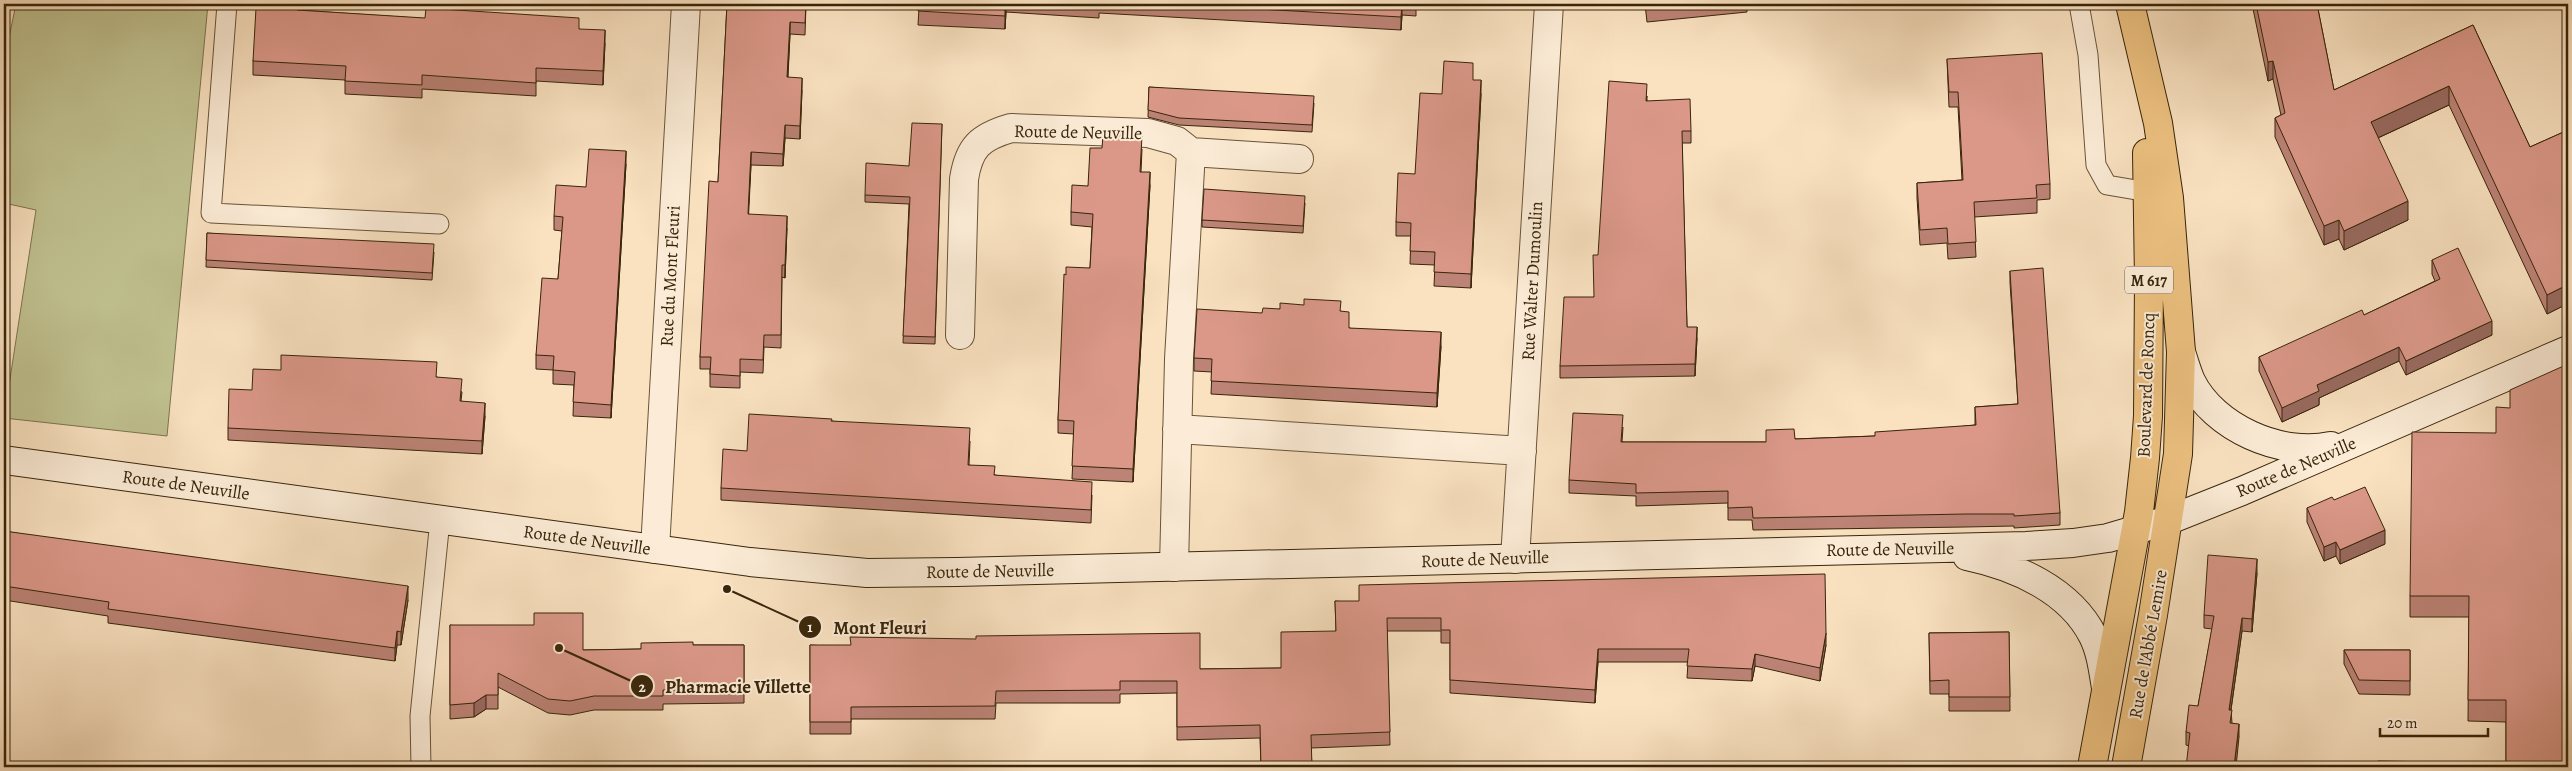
<svg xmlns="http://www.w3.org/2000/svg" width="2572" height="771" font-family="Alegreya,serif">
<style>
.green{fill:#c1c291;stroke:#7c744e}
.lines{fill:none;stroke-linecap:round;stroke-linejoin:round}
.lane-casing{stroke:#685438;stroke-width:21}
.street-casing{stroke:#685438;stroke-width:30}
.secondary-casing{stroke:#38250a;stroke-width:30}
.primary-casing{stroke:#38250a;stroke-width:30}
.lane{stroke:#fcecd7;stroke-width:19}
.street{stroke:#fcecd7;stroke-width:28}
.secondary{stroke:#fcecd7;stroke-width:28}
.primary{stroke:#edc180;stroke-width:28}
.wall{fill:#bc8376;stroke:#38250a}
.shaded-wall{fill:#996a60;stroke:#38250a}
.building{fill:#db9889;stroke:#38250a}
.labels{text-anchor:middle;stroke-width:4;stroke-linejoin:round;paint-order:stroke}
.shield{fill:#fcecd7;stroke:#736148;stroke-width:1}
.shield-label{font-size:16px;font-weight:bold;fill:#38250a}
.street-label{font-size:18px;fill:#38250a;stroke:#fcecd7}
.leader{fill:none;stroke:#38250a;stroke-width:2}
.callout-dot{fill:#38250a;stroke:#fcecd7;stroke-width:2}
.mark-label{font-size:15px;text-anchor:middle;font-weight:bold;fill:#fff}
.callout-label{font-size:19px;text-anchor:middle;font-weight:bold;fill:#38250a;stroke:#fcecd7;stroke-width:4;stroke-linejoin:round;paint-order:stroke}
</style>
<rect width="100%" height="100%" fill="#fae2c1"/>
<filter id="stains"><feTurbulence type="fractalNoise" baseFrequency=".004" numOctaves="4"/><feColorMatrix values="0 0 0 0 .2 0 0 0 0 .09 0 0 0 0 .02 0 0 0 .5 -.17"/></filter>
<radialGradient id="worn" r=".72"><stop offset=".6" stop-color="#630" stop-opacity="0"/><stop offset="1" stop-color="#630" stop-opacity=".3"/></radialGradient>
<path class="green" d="M16,4H208L167,436L4,418L36,210L4,203V62Z"/>
<g class="lines">
<defs>
<path id="lane" d="M227,4L211,213L439,224
M2079,4L2088,55L2096,165L2107,185L2148,192
M421,767L420,716L440,520"/>
<path id="street" d="M960,335L964,179C969,147 980,137 1011,128L1148,133L1177,141L1191,152L1299,159
M1177,429L1522,451
M655,549L686,4
M1515,559L1549,4
M1174,567L1179,359L1191,152"/>
<path id="secondary" d="M2181,352C2184,361 2187,372 2191,381C2214,428 2281,457 2331,446
M4,460L750,562L867,573L957,572L2026,546L2073,543L2108,538L2169,520L2242,491L2568,350
M1967,556C2015,566 2070,590 2093,636C2101,652 2103,670 2106,688"/>
<path id="primary" d="M2092,767L2139,512L2145,458L2148,416L2149,280L2147,153
M2126,767L2153,615L2178,454L2181,352L2169,198L2158,123L2130,4"/>
</defs>
<use href="#lane" class="lane-casing"/>
<use href="#street" class="street-casing"/>
<use href="#secondary" class="secondary-casing"/>
<use href="#primary" class="primary-casing"/>
<use href="#lane" class="lane"/>
<use href="#street" class="street"/>
<use href="#secondary" class="secondary"/>
<use href="#primary" class="primary"/>
</g>
<path class="wall" d="M297,4V10L579,29L605,43L603,85L536,81V96L422,89V98L345,94V80L253,75V61L267,9Z
M727,4H806L805,35L790,34L788,77L802,90L800,139L785,138L783,166L751,165L748,214L787,228L785,278L782,277L781,348L764,347L763,373L740,372V388L710,387V369H700V357L718,182Z
M872,4H1416V16L1402,15L1401,30L1099,13V18L1006,12L1005,29L918,25L919,8L872,5Z
M1645,4H1747V12L1647,22Z
M2252,4H2317L2334,90L2473,25L2530,147L2568,130V312L2565,305L2547,314L2449,105L2378,138L2408,220L2344,250L2339,239L2324,245L2275,137V118L2281,115L2273,79L2268,81Z
M1947,59L2050,184V199L2037,200V213L1974,217L1976,257L1948,259L1947,243L1920,245L1917,198V183L1962,180L1958,107H1949Z
M1473,80L1481,94L1471,288L1434,286L1435,265L1410,264L1411,236H1396V222L1415,174L1442,94Z
M1149,87L1314,103L1312,132L1179,125L1148,117Z
M1647,96V101L1691,131V143H1682L1687,327L1697,338L1695,376L1560,378V366L1594,297Z
M942,124L935,344L903,343L909,204L865,202V195L909,166Z
M1102,148L1142,149L1141,172L1150,185L1133,482L1072,479L1074,434L1058,433V420L1066,275L1090,268L1092,227L1071,225V212L1088,186Z
M626,164L611,418L573,416L574,385L553,384V370L536,369V355L558,279L562,231L554,230V216L586,187Z
M1305,203L1303,233L1202,227V220Z
M207,233L434,252L432,280L206,267Z
M2432,260L2492,335L2406,375L2399,361L2319,398V405L2282,422L2259,371V357L2364,315L2435,281L2432,274Z
M2010,271L2060,513V525L2014,528V526L1966,527L1753,530L1752,520H1728V503L1636,506V496L1569,493V480L1623,427L1622,442H1766L1795,439L1875,436L1975,425V407L2018,404L2010,283Z
M1280,309L1341,311L1349,328L1441,346L1437,407L1211,394L1212,372L1194,371V358L1262,313Z
M437,377L462,392L461,401L485,416L482,454L228,440V428L252,390Z
M2510,408L2568,767L2438,764L2506,765V722L2468,721L2469,617H2410V596L2496,433Z
M832,421L970,441L969,465L995,475L1092,495L1091,523L721,500V488L747,451Z
M2334,500L2385,544L2340,564L2336,556L2324,561L2307,522V508Z
M4,531L408,600L401,645H397L395,661L108,623V616L4,600Z
M2257,573L2252,632L2242,631L2231,710L2232,723L2239,737L2189,746L2186,745V732L2198,706L2212,629L2204,628V615Z
M1335,601L1826,645L1820,681L1755,666L1752,681L1687,678L1688,662H1598L1595,703L1450,693V643H1441V631H1387L1390,745L1311,748L1312,767H1261L1260,738L1177,740V693L1120,694V703H996L995,719H851V734H810V645L1200,669L1281,668L1336,631Z
M450,625L583,650L641,649L693,645H744V703L663,704V710H594L570,715L548,713L498,687V709H486L474,717L450,719Z
M2009,632L2010,711H1949V694H1930L1929,633Z
M2344,650H2410V695L2359,694L2344,664Z"/>
<path class="shaded-wall" d="M1006,4V12L1005,29V16Z
M1402,4V15L1401,30V17Z
M790,22V34L787,89V77Z
M605,30V43L603,85V71Z
M2273,61V79L2268,81V62Z
M802,78V90L800,139V126Z
M1481,80V94L1471,288V274Z
M2449,86V105L2371,141V122Z
M785,125V138L783,166V154Z
M626,151V164L611,418V405Z
M751,152V165L748,227V214Z
M1150,172V185L1133,482V469Z
M2408,201V220L2344,250V231Z
M787,216V228L785,278V265Z
M2339,220V239L2324,245V226Z
M2565,286V305L2547,314V295Z
M2492,321V335L2406,375V361Z
M1697,327V338L1695,376V364Z
M1441,332V346L1437,407V393Z
M2399,347V361L2319,398V405L2282,422V408L2317,385Z
M485,403V416L482,454V441Z
M2385,530V544L2340,564V550Z
M2336,542V556L2324,561V547Z
M2257,559V573L2252,632V619Z
M408,586V600L401,645V632Z
M2242,618V631L2229,723V710Z
M397,631V645L395,661V648Z
M1826,633V645L1820,681V668Z
M1598,649V662L1595,703V690Z
M1755,654V666L1752,681V669Z
M486,695V709L474,717V703Z
M2239,724V737L2236,767H2234Z"/>
<path class="building" d="M267,4H297V10L425,18L426,8L579,18V29L605,30L603,71L536,68V83L422,75V85L345,81L346,66L253,61L256,8L267,9Z
M727,4H806L805,23L790,22L787,77L802,78L800,126L785,125L783,154L751,152L748,214L787,216L785,265H782L781,335H764L763,360L740,359V376L710,374L711,357H700L709,181L718,182Z
M919,4H1005V16L918,11Z
M1169,4H1402L1401,17Z
M1647,4H1700L1647,9Z
M2256,4H2317L2334,90L2473,25L2530,147L2568,130V293L2565,286L2547,295L2449,86L2371,122L2408,201L2344,231L2339,220L2324,226L2275,118L2285,113L2273,61L2268,62Z
M2042,53L2050,184L2036,185L2037,198L1974,202L1976,242L1948,244L1947,228L1920,230L1917,183L1963,180L1958,92H1949L1947,59Z
M1444,61L1473,63V80H1481L1471,274L1434,272L1435,252L1410,251L1411,223L1396,222L1398,173L1415,174L1420,93L1442,94Z
M1609,81L1647,84L1646,101L1690,99L1691,131H1682L1687,327H1697L1695,364L1560,366L1564,297H1594L1593,255H1598Z
M1149,87L1314,96L1312,125L1179,118L1148,110Z
M912,123L942,124L935,337L903,336L910,197L865,195L866,163L909,166Z
M1103,134L1142,136L1140,172H1150L1133,469L1072,466L1074,421L1058,420L1064,274L1066,275V267L1090,268L1093,214L1071,212L1072,185L1088,186L1090,148H1102Z
M589,149L626,151L611,405L573,402L575,372L553,370L554,356L536,355L542,278L558,279L563,217L554,216L556,185L586,187Z
M1204,189L1305,196L1303,226L1202,220Z
M207,233L434,244L432,273L206,260Z
M2458,248L2492,321L2406,361L2399,347L2317,385L2319,391L2282,408L2259,357L2362,310L2364,315L2440,279L2432,260Z
M2043,268L2060,513L2014,516V514H1966L1753,518L1752,507L1728,508V491L1636,493V484L1569,480L1573,413L1623,415L1621,442H1766V430L1794,429L1795,439L1875,436V432L1976,425L1975,407L2018,404L2010,271Z
M1304,299L1341,301L1340,311L1349,312V328L1441,332L1437,393L1211,381L1212,359L1194,358L1197,309L1262,313L1263,308L1280,309V303L1304,305Z
M281,355L437,362L436,377L462,379L460,401L485,403L482,441L228,428L229,389L252,390L253,369L281,370Z
M2568,364V767H2378V761L2439,762L2438,764L2506,765V700H2468L2469,596H2410L2412,432L2496,433V407L2510,408V390Z
M749,414L832,419L831,421L970,428L968,465L995,466L994,475L1092,482L1091,510L721,488L723,449L747,451Z
M2365,487L2385,530L2340,550L2336,542L2324,547L2307,508L2332,497L2334,500Z
M4,531L408,586L401,632L397,631L395,648L108,609L109,602L4,586Z
M2208,555L2257,559L2252,619L2242,618L2229,710H2232L2230,723L2239,724L2234,767H2186L2190,733L2186,732L2189,705L2198,706L2214,616L2204,615Z
M1825,574L1826,633L1820,668L1755,654L1752,669L1687,666L1689,649H1598L1595,690L1450,680V630H1441V618H1387L1390,732L1311,735L1312,767H1261L1260,725L1177,727V681H1120V690L996,691L995,706L851,707V722H810V645H851L850,637L976,639V636L1200,633V669L1281,668V632L1336,631L1335,601H1359V585Z
M534,613H583V650L641,649V643L693,642V645H744V690H663V696H594L570,701L548,699L498,673V695H486L474,703L450,705V625H534Z
M2009,632L2010,697H1949V680L1930,681L1929,633Z
M2344,650H2410V681L2359,680Z"/>
<g class="labels">
<rect class="shield" x="2125" y="266.5" width="48" height="27" rx="4"/>
<g class="shield-label">
<text x="2149" y="286">M 617</text>
</g>
<g class="street-label">
<text transform="translate(1078 132) rotate(1)" y="6">Route de Neuville</text>
<text transform="translate(670 276) rotate(-87)" y="6">Rue du Mont Fleuri</text>
<text transform="translate(1532 281) rotate(-87)" y="6">Rue Walter Dumoulin</text>
<text transform="translate(2146 385) rotate(-88)" y="6">Boulevard de Roncq</text>
<text transform="translate(2296 467) rotate(-23)" y="6">Route de Neuville</text>
<text transform="translate(186 485) rotate(8)" y="6">Route de Neuville</text>
<text transform="translate(587 540) rotate(8)" y="6">Route de Neuville</text>
<text transform="translate(1890 549) rotate(-1)" y="6">Route de Neuville</text>
<text transform="translate(1485 559) rotate(-2)" y="6">Route de Neuville</text>
<text transform="translate(990 571) rotate(-1)" y="6">Route de Neuville</text>
<text transform="translate(2148 644) rotate(-80)" y="6">Rue de l'Abbé Lemire</text>
</g>
</g>
<path class="leader" d="M727 589L810 627M559 648L642 686"/>
<g class="callout-dot">
<circle cx="727" cy="589" r="5"/>
<circle cx="559" cy="648" r="5"/>
<circle cx="810" cy="627" r="12"/>
<circle cx="642" cy="686" r="12"/>
</g>
<g class="mark-label">
<text x="810" y="632">1</text>
<text x="642" y="692">2</text>
</g>
<g class="callout-label">
<text x="880" y="634">Mont Fleuri</text>
<text x="738" y="693">Pharmacie Villette</text>
</g>
<rect width="2572" height="771" fill="none" stroke="#fae2c1" stroke-width="20"/>
<rect x="5" y="5" width="2562" height="761" fill="none" stroke="#38250a" stroke-width="2.5"/>
<rect x="10" y="10" width="2552" height="751" fill="none" stroke="#38250a"/>
<path d="M2380 728v8h108v-8" fill="none" stroke="#38250a" stroke-width="2.5"/>
<text x="2387" y="728" font-size="15" fill="#38250a" stroke="#fcecd7" stroke-width="4" paint-order="stroke">20 m</text>
<rect width="100%" height="100%" filter="url(#stains)"/>
<rect width="100%" height="100%" fill="url(#worn)"/>
</svg>
